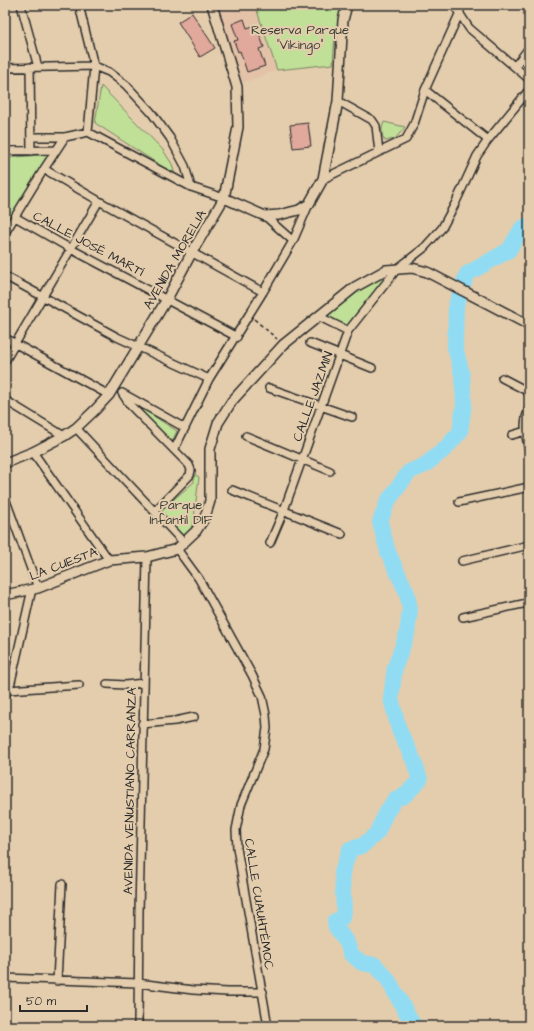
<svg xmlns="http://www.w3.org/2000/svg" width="534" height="1031" font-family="'Architects Daughter',sans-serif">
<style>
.built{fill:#e3c2a8}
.green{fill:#c0df97;stroke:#768561}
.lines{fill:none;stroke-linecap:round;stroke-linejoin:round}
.river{stroke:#92dcf3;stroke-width:16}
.building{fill:#e1a89c;stroke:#2b2b2b}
.minor-casing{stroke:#2b2b2b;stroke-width:10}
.tertiary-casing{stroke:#2b2b2b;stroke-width:12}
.path{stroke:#2b2b2b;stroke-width:1.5;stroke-dasharray:4 3;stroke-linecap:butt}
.minor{stroke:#e4cdad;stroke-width:7}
.tertiary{stroke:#e4cdad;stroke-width:9}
.labels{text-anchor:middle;stroke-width:4;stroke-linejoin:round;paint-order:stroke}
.park-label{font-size:13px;fill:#3a3d36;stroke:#e4cdad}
.street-label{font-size:13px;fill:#2b2b2b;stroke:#e4cdad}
</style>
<rect width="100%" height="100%" fill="#e4cdad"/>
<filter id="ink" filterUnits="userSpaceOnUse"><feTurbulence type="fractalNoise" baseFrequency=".025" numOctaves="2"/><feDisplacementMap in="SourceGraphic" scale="8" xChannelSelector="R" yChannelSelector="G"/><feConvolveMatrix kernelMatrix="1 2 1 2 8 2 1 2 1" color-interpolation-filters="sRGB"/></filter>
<g filter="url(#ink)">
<path class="built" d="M214,5H255L277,70L240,84Z"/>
<path class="green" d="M255,5H342L335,34L333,64L277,70Z
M101,86L163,150L172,164L175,175L95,123Z
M384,122L405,127L395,139L385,141C381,134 381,130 384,122Z
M50,154L5,232V158Z
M387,275L345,328L325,316L358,291Z
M127,399L177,431L171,444Z
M194,474L199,477L195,509L194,520L190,531L183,538L161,510L194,482Z"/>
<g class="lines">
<path class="river" d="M414,1026L387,978L375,965L362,963L351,954L347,943L336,927L335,921L342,918L344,912L342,872L350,849L362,846L377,833L385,815L395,799L404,796L420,780L414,761L399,730L391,698L395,667L407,634L410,610L407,593L388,552L380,522L388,501L409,472L425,465L445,449L460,432L464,404L462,374L455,347L456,305L467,274L509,250L522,228L529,225"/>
</g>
<path class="building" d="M192,13L215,48L200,57L178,22Z
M244,19L247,28L256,25L264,47L259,49L265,66L247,72L240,51L238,52L234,41L238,40L232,24Z
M308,123L311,146L293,148L290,125Z"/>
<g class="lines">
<defs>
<path id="minor" d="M21,5L38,67
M79,5L94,66L88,132
M454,5L469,28L529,79
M515,66L529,48
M30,67L31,151
M5,68L94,66L109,72L126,85L151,112L170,138L185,166L191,187L224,198
M425,90L488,140
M338,101L372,120L376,126L379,152
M31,137H65L88,132L191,187
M5,151L56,150
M44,169L99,201L263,292
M323,179L406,139L414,124L425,90L460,12
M265,216L293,241
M15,217L71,249L237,337
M5,233L44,169L65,137
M5,276L117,337L209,379
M318,316L348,331
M5,338L109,395
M310,343L372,368
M5,361L99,201
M502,378L529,392
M269,388L352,417
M122,393L130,405L189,465L191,470L190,475L155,511
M124,394L185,428
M5,400L64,436
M529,409C522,423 526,436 529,452
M76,428L184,543
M512,435L529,430
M246,436L330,471
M174,450L209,379L263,292L293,241L309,204
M33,452L109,560
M232,490L342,534
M5,498L38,588
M459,502L529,487
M270,543L284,510L348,331L397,269L424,248L442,228L455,204L477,156L488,140L529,90
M177,549L199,579L252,675L262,696L266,715L267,728L264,749L241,805L236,830L237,848L268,1026
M462,561L529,545
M529,589V592
M463,617L527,603L529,599
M107,684L125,685L144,683
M8,690L79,685
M5,696L11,682L32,589
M142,724L175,721L194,717
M5,978L138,983L193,990L227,992H263
M57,981L62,884
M138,1026L139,912L147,557"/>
<path id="tertiary" d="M224,198L265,216L279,215L299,210L309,204L323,179L338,101L343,20L347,5
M5,463L33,452L64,436L76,428L95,410L109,395L167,299L192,252L224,198L238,127L237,87L212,5
M5,595L38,588L109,560L147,557L177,549L196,531L205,517L210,501V449L218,423L232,401L283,345L355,287L386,270L412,268L427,272L529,325"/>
</defs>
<use href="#minor" class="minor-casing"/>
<use href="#tertiary" class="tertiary-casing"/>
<path class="path" d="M254,319L277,339"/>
<use href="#minor" class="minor"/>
<use href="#tertiary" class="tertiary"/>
</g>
</g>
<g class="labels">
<g class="park-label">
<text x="300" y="34">Reserva Parque<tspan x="300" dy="15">"Vikingo"</tspan></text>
<text x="181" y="509">Parque<tspan x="181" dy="15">Infantil DIF</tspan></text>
</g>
<g class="street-label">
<text transform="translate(89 243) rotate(28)" y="5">CALLE JOSÉ MARTÍ</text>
<text transform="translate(174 259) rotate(-60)" y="5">AVENIDA MORELIA</text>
<text transform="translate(312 396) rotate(-70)" y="5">CALLE JAZMIN</text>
<text transform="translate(63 563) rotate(-21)" y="5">LA CUESTA</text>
<text transform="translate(129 791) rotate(-89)" y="5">AVENIDA VENUSTIANO CARRANZA</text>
<text transform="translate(260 904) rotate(81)" y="5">CALLE CUAUHTÉMOC</text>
</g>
</g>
<rect width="534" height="1031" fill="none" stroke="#e4cdad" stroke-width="20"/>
<rect x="10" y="10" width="514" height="1011" fill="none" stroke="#2b2b2b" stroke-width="1.5" filter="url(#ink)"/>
<path d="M20 1005v6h67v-6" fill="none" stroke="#2b2b2b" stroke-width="2"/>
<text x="26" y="1005" font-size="12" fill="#2b2b2b" stroke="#e4cdad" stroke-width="3" paint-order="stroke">50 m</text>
</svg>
